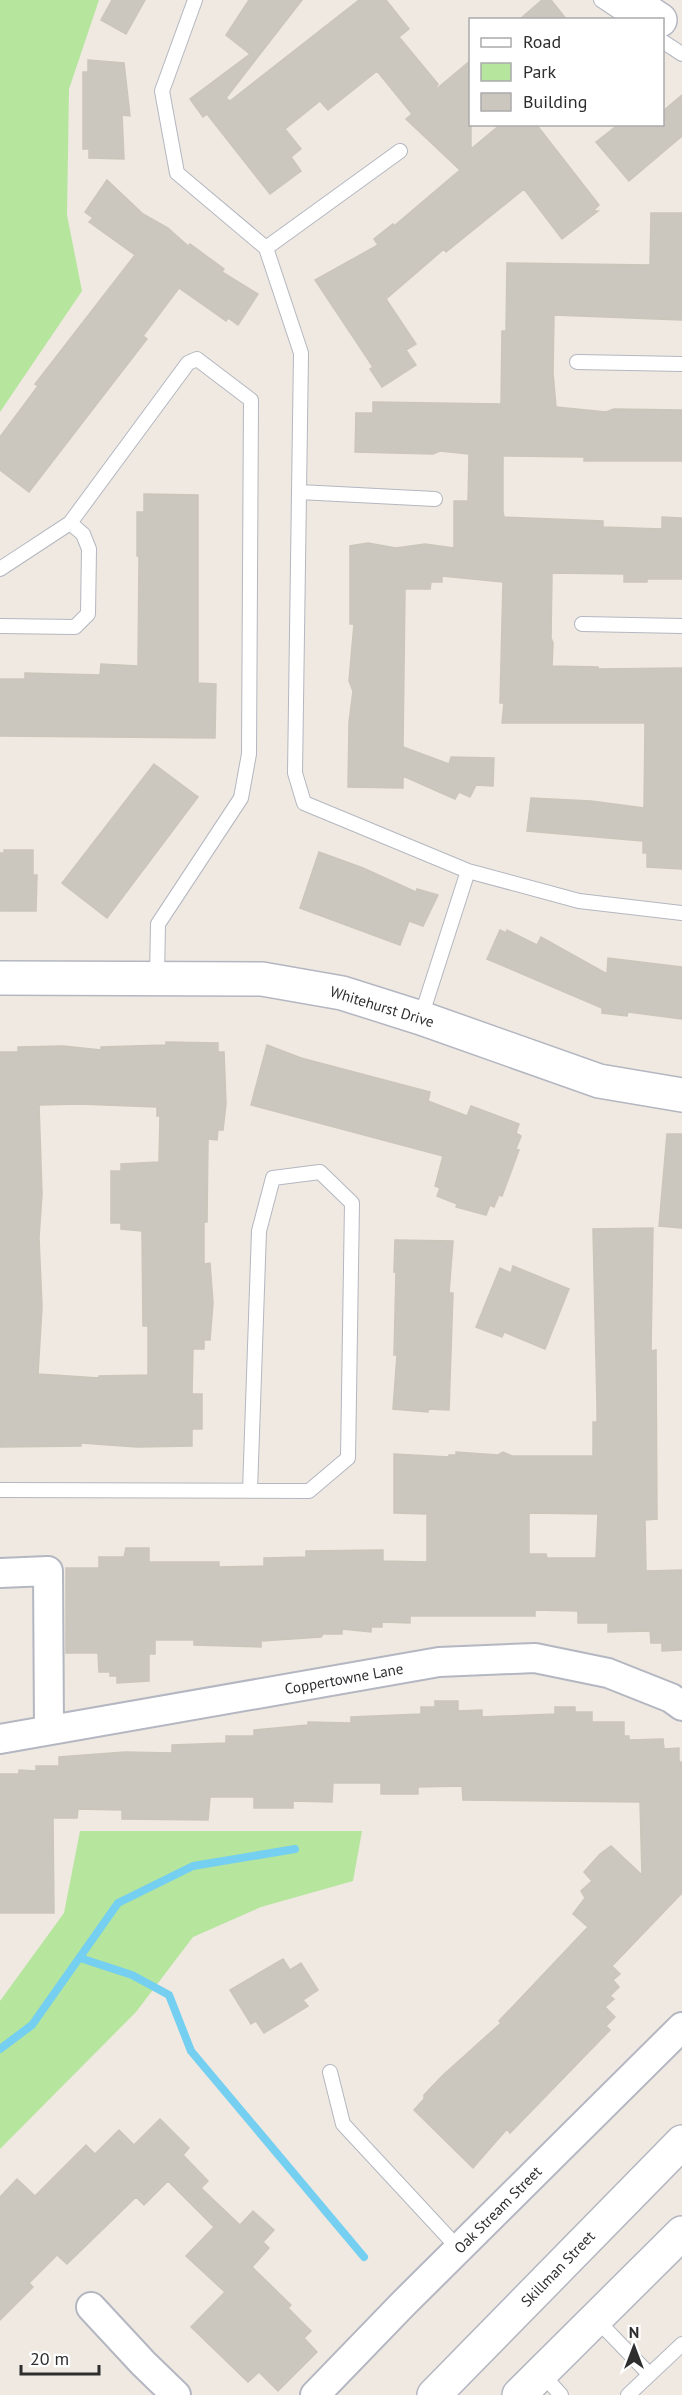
<svg xmlns="http://www.w3.org/2000/svg" width="682" height="2395" font-family="'PT Sans',sans-serif">
<style>
.green{fill:#b6e59e}
.lines{fill:none;stroke-linecap:round;stroke-linejoin:round}
.stream{stroke:#75cff0;stroke-width:8}
.building{fill:#cbc7bf;stroke:#cbc5ba;stroke-width:1.5;fill-rule:evenodd}
.service-casing{stroke:#b4b7c1;stroke-width:16}
.minor-casing{stroke:#b4b7c1;stroke-width:32}
.tertiary-casing{stroke:#b4b7c1;stroke-width:36}
.secondary-casing{stroke:#b4b7c1;stroke-width:36}
.service{stroke:#fff;stroke-width:14}
.minor{stroke:#fff;stroke-width:28}
.tertiary{stroke:#fff;stroke-width:33}
.secondary{stroke:#fff;stroke-width:33}
.labels{text-anchor:middle;stroke-width:4.5;stroke-linejoin:round;paint-order:stroke}
.street-label{font-size:15px;fill:#2e2e2e;stroke:#fff}
</style>
<rect width="100%" height="100%" fill="#efe9e1"/>
<path class="green" d="M0,0H99L69,89L67,215L82,291L0,412Z
M80,1831H362L353,1881L261,1907L193,1937L136,2012L0,2149V2001L64,1913Z"/>
<g class="lines">
<path class="stream" d="M80,1958L132,1975L169,1995L191,2051L364,2257
M0,2049L32,2025L118,1903L193,1866L295,1849"/>
</g>
<path class="building" d="M112,0H145L126,34L101,20Z
M249,0H302L226,98L230,101L359,0H386L409,29L399,37L438,84L434,91L471,60V149L501,124H536L599,205L593,211H598L562,239L524,189L446,252L444,249L386,299L416,344L406,350L416,365L382,387L370,369L373,367L315,280L378,245L374,239L393,224L394,226L460,170L406,119L412,114L377,71L328,110L320,101L285,129L301,149L291,157L301,171L270,194L207,114L203,117L190,99L250,54L226,35Z
M542,0H551L567,20H519Z
M88,60L124,63L130,116L122,115L124,159L89,158V149H83V72H88Z
M682,95V136L629,181L596,142L619,124H663V111Z
M107,180L143,214L168,228L188,246L190,244L224,269L222,272L258,294L238,325L228,318L226,321L179,288L143,336L147,339L29,492L0,470V437L38,386L35,384L135,255L89,222L93,218L85,212Z
M651,213H682V320L554,315L553,373L556,407L606,412L614,409L682,410V461H584V457L503,456V512L504,517L603,521V527L662,529V517L682,518V579H647V582H624V574L552,573L551,638L553,643L552,666L598,667V669L682,668V869L647,867V853H643V841L527,831L531,798L591,801L644,808L645,723H502L504,703H500L503,582L442,576V582H431L430,589H405L403,747L449,764L451,757L494,758L493,786L476,785L470,797L459,792L455,799L403,776V788L348,787L349,723L353,691L349,681L354,624H350V546L368,543L396,548L425,544L454,548V501H468L469,454L440,451L433,454L355,452L356,413H373V402L501,404L502,331H506L507,263L650,265Z
M144,494L198,495V683L216,684L215,738L0,736V679H25V673L100,675L101,664L138,666L139,556H137V512H144Z
M154,764L198,797L107,918L62,883Z
M4,850H33V875H37L36,911H0V853H4Z
M319,852L363,868L416,892L417,889L438,895L423,926L409,921L400,945L300,908Z
M500,930L506,933L507,930L537,945L541,937L607,974L608,958L682,967V1019L628,1012L627,1016L602,1013V1008L487,959Z
M166,1042L218,1043V1052H224L226,1104L223,1130H218L217,1140L208,1139L207,1222H204V1264L210,1263L213,1303L210,1340H204V1349H193L192,1394H202V1429H192V1446L137,1447L81,1443V1446L0,1447V1052H18V1047L63,1046L101,1050V1047L166,1045ZM80,1104L157,1107V1116H160L159,1162L121,1164V1171H111V1223H121V1229L142,1231L143,1326H148V1375L99,1376V1378L38,1374L42,1307L39,1238L42,1194L39,1105Z
M267,1045L301,1058L430,1092L428,1101L467,1116L471,1106L519,1124L516,1133L521,1136L516,1149L519,1150L502,1196L499,1195L494,1207L490,1205L486,1215L456,1207L457,1204L437,1196L440,1188L435,1186L443,1156L251,1105Z
M667,1134H682V1228L659,1226Z
M653,1228L651,1351L656,1350L657,1519L645,1520L646,1571L682,1570V1650L662,1651V1643H651L650,1631L608,1632V1623H578V1611L535,1610V1616H410V1623L382,1622V1627H371V1632L342,1629V1634H323L321,1637L261,1641V1647L194,1645V1640H155V1654H149V1681L117,1683V1676H110V1672H99L98,1653H66V1568H99V1557H124L126,1548H149V1562H219V1567L264,1566V1558L306,1557V1551L383,1550V1561L427,1562V1514L394,1513V1454L449,1457V1455H456V1452L498,1455L503,1452L512,1456H593V1422H597V1404L593,1229ZM529,1513L598,1514L596,1558H547L546,1554H529Z
M395,1240L453,1241L449,1293H453L449,1410L428,1409V1412L393,1409L397,1355H394L396,1272H394Z
M513,1266L569,1289L545,1349L504,1332L502,1337L476,1327L500,1268L511,1273Z
M435,1701H458V1711L482,1710V1717L555,1714V1707H575V1712H592V1722H624V1736H629V1740L663,1739L664,1749L679,1748V1762H682V1893L612,1966L620,1974L613,1980L619,1987L610,1996L614,1999L605,2007L615,2017L606,2026L610,2030L510,2133L507,2129L473,2168L414,2110L424,2099V2095L442,2076L501,2023L499,2021L588,1927L573,1914L585,1898L581,1891L592,1881L584,1872L600,1854L611,1846L642,1875L640,1802L463,1800L462,1786L418,1787V1794H381V1783H333L332,1802L293,1801V1808H254V1797H210L208,1820L122,1819V1810L78,1809L77,1818H53L54,1913H0V1774H19V1770L36,1771V1766H59V1757L125,1752L172,1753V1745L226,1743V1736H254V1730L308,1725V1722L351,1723V1717L421,1714V1707H435Z
M283,1959L290,1970L301,1963L318,1990L303,2000L308,2006L264,2033L256,2021L251,2024L230,1990Z
M160,2119L189,2148L183,2155L208,2181L201,2188L240,2225L253,2211L274,2230L263,2242L269,2248L252,2267L291,2305L288,2308L311,2331L304,2338L317,2352L278,2391L259,2372L248,2382L191,2327L225,2292L186,2256L214,2227L168,2181L144,2205L136,2197L67,2264L57,2255L29,2283L33,2287L0,2320V2197L17,2179L35,2196L86,2145L95,2154L119,2130L134,2145Z"/>
<g class="lines">
<defs>
<path id="service" d="M195,0L162,91L177,173L266,248L301,353L295,773L304,803L468,871L579,901L682,913
M601,0L631,20
M662,41L682,54
M266,248L400,151
M577,362L682,364
M299,492L435,499
M0,569L70,523L188,363L197,359L251,400L249,754L241,798L158,924L157,977
M582,624L682,626
M0,626L75,627L88,614L89,549L83,534L70,523
M421,1017L468,871
M0,1490L309,1491L348,1458L352,1203L320,1172L273,1178L259,1231L250,1491
M330,2072L343,2124L459,2249
M596,2319L649,2374
M541,2373L561,2395
M628,2395L682,2344"/>
<path id="minor" d="M0,1573L48,1571L49,1730
M0,1739L439,1662L535,1658L608,1673L671,1698L682,1706
M91,2307L143,2363L176,2395
M315,2395L403,2304L682,2027"/>
<path id="tertiary" d="M0,978L262,979L342,993L421,1018L599,1081L682,1095"/>
<path id="secondary" d="M630,0L660,20
M434,2395L682,2142
M519,2395L682,2233"/>
</defs>
<use href="#service" class="service-casing"/>
<use href="#minor" class="minor-casing"/>
<use href="#tertiary" class="tertiary-casing"/>
<use href="#secondary" class="secondary-casing"/>
<use href="#service" class="service"/>
<use href="#minor" class="minor"/>
<use href="#tertiary" class="tertiary"/>
<use href="#secondary" class="secondary"/>
</g>
<g class="labels">
<g class="street-label">
<text transform="translate(382 1007) rotate(17)" y="5">Whitehurst Drive</text>
<text transform="translate(344 1679) rotate(-10)" y="5">Coppertowne Lane</text>
<text transform="translate(498 2210) rotate(-45)" y="5">Oak Stream Street</text>
<text transform="translate(558 2269) rotate(-46)" y="5">Skillman Street</text>
</g>
</g>
<rect x="469" y="18" width="195" height="108" fill="#ffffff" stroke="#ababab" stroke-width="1.5"/>
<rect x="481" y="38" width="30" height="9" fill="#ffffff" stroke="#ababab" stroke-width="1.5"/>
<text x="523" y="48" font-size="18" fill="#2e2e2e">Road</text>
<rect x="481" y="63" width="30" height="18" fill="#b6e59e" stroke="#ababab" stroke-width="1.5"/>
<text x="523" y="78" font-size="18" fill="#2e2e2e">Park</text>
<rect x="481" y="93" width="30" height="18" fill="#cbc7bf" stroke="#ababab" stroke-width="1.5"/>
<text x="523" y="108" font-size="18" fill="#2e2e2e">Building</text>
<g transform="translate(634 2347)" stroke="#ffffff" stroke-width="4.5" paint-order="stroke">
<path d="M0-4.5L10 22L0 15L-10 22Z" fill="#2e2e2e"/>
<text y="-9" font-size="16" font-weight="bold" text-anchor="middle" fill="#2e2e2e">N</text>
</g>
<path d="M21 2365v9h78v-9" fill="none" stroke="#2e2e2e" stroke-width="3"/>
<text x="30" y="2365" font-size="18" fill="#2e2e2e" stroke="#ffffff" stroke-width="4.5" paint-order="stroke">20 m</text>
</svg>
